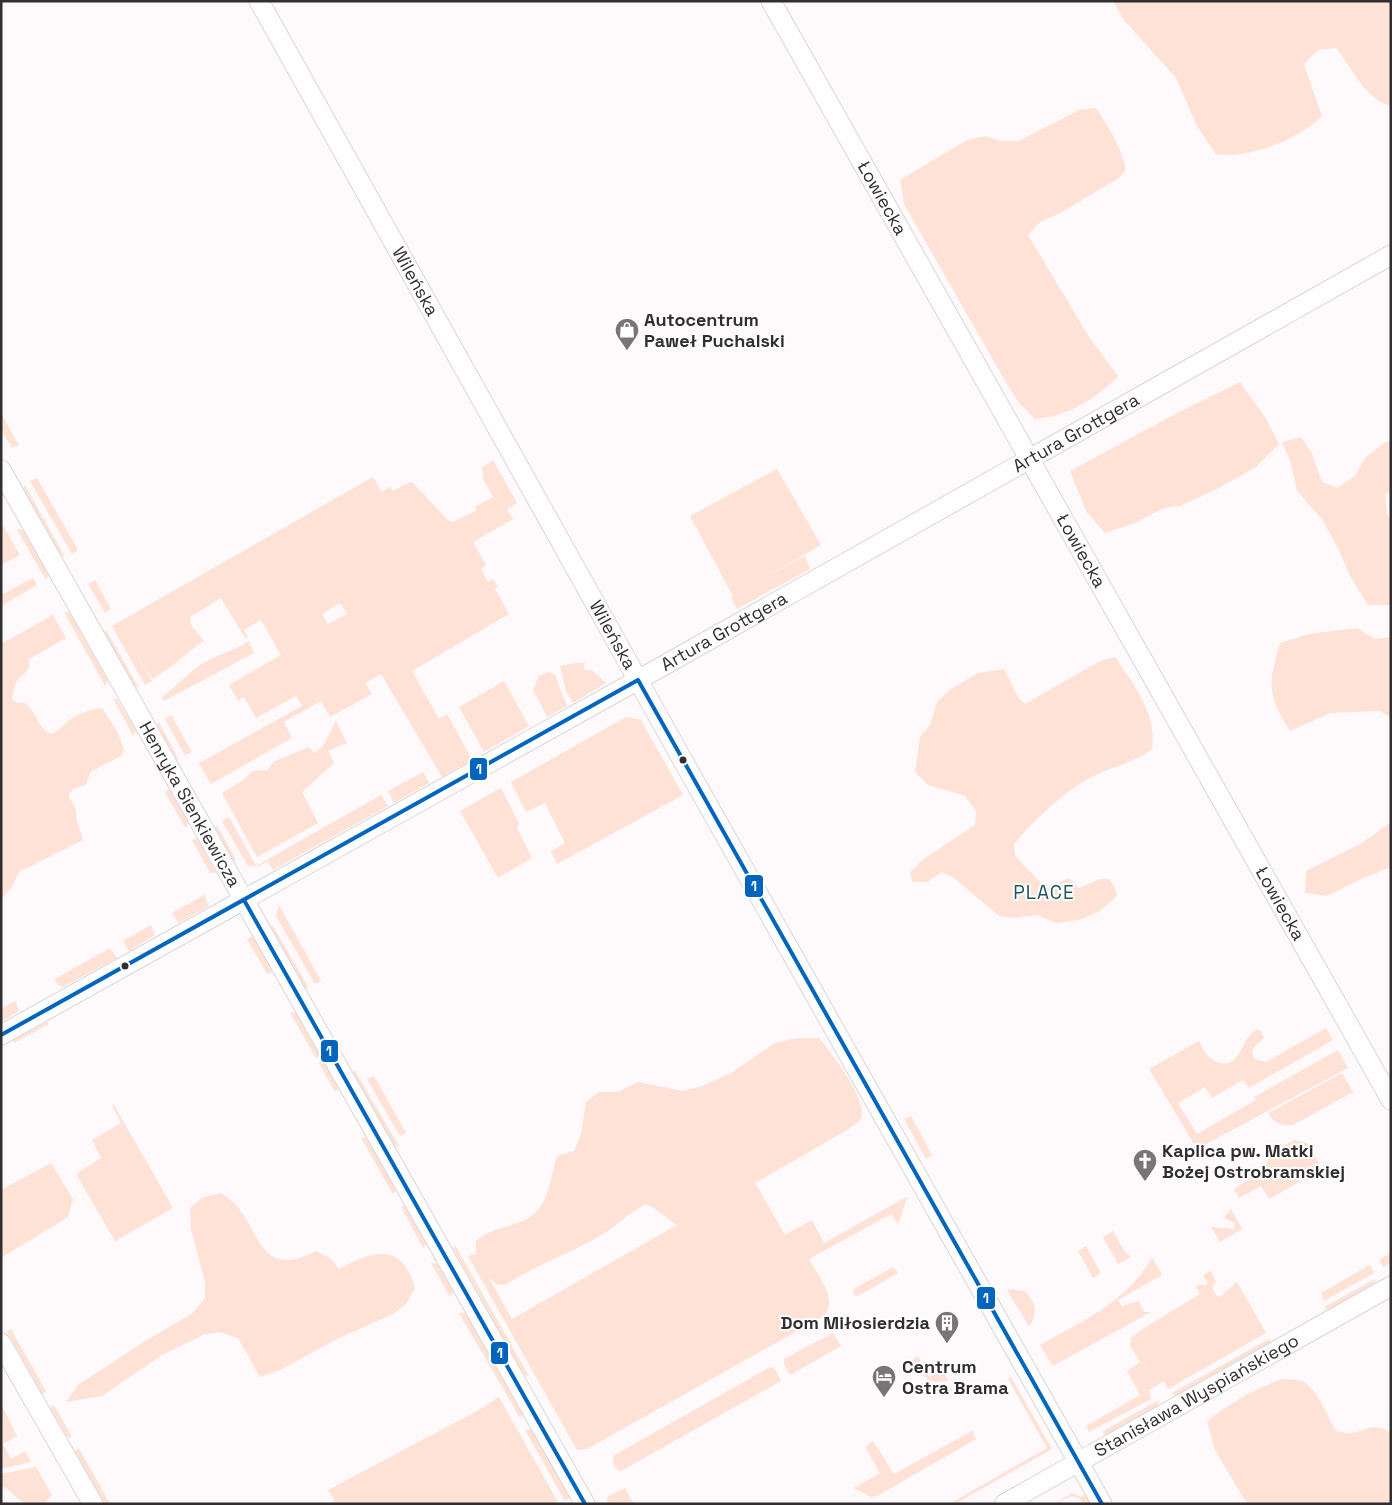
<svg xmlns="http://www.w3.org/2000/svg" width="1392" height="1505" font-family="'Space Grotesk',sans-serif">
<style>
.green{fill:#ffe2d6;fill-rule:evenodd}
.lines{fill:none;stroke-linecap:round;stroke-linejoin:round}
.street-casing{stroke:#dad6d8;stroke-width:21}
.street{stroke:#fffefe;stroke-width:19}
.bus-1-casing{stroke:#fff;stroke-width:8}
.bus-1{stroke:#0065bd;stroke-width:4}
.bus-dot{fill:#312e2f;stroke:#fff;stroke-width:2}
.labels{text-anchor:middle;stroke-width:4;stroke-linejoin:round;paint-order:stroke}
.street-label{font-size:18px;fill:#312e2f;stroke:#fff}
.poi-label{font-size:18px;font-weight:bold;fill:#312e2f;stroke:#fff;text-anchor:start}
.neighbourhood-label{font-size:19px;letter-spacing:1px;fill:#1d5660;stroke:#fff}
.line-badge{stroke:#fff;stroke-width:2}
.badge-label{font-size:14px;text-anchor:middle;font-weight:bold;fill:#fff}
</style>
<rect width="100%" height="100%" fill="#fef9fb"/>
<path class="green" d="M1113,1H1391V106C1366,100 1352,68 1336,48L1318,50L1304,64L1322,116C1299,140 1248,159 1216,154L1197,126L1176,78L1124,20Z
M1096,108C1109,127 1120,146 1126,169L1119,178L1060,213L1040,222L1028,235L1089,337L1118,376C1096,399 1068,416 1035,419L1020,404L1008,386L904,204L900,180L967,140L986,136L1000,141H1019L1079,110Z
M1240,382L1265,417L1279,444L1256,467L1215,490L1180,506L1164,508L1135,523L1105,533L1086,511L1070,471L1179,412Z
M1,414L19,445L12,448L1,429Z
M1301,437L1312,454L1322,482L1337,488L1355,476L1365,458L1387,441L1391,443V492L1385,494L1387,515L1391,521V605H1368L1351,578L1338,548L1322,519L1297,491L1291,463L1282,442Z
M493,460L517,503L507,510L513,519L473,542L486,565L481,569L488,582L493,579L498,587L495,589L509,614L412,671L439,719L447,714L472,760L442,777L381,674L365,683L372,694L330,717L321,701L284,722L292,738L211,784L199,763L302,706L296,696L256,718L244,697L238,701L229,685L281,655L261,620L244,630L248,637L245,638L221,598L190,617L191,625L204,641C185,653 171,669 152,679L137,655L152,681L145,685L112,626L373,477L382,492L390,487L393,491L410,482L413,483L448,520L453,522L477,510L475,507L493,497L482,477L484,475L481,468ZM340,603L347,614L328,624L322,614Z
M777,469L821,545L764,578L805,556L810,569L737,609L731,598L733,596L690,516Z
M37,478L78,550L72,554L30,481Z
M25,485L65,557L61,555L23,489Z
M1,522L20,555L1,565Z
M20,529L25,532L49,573L46,580L17,530Z
M33,578L37,585L1,606V595Z
M95,580L111,609L105,613L88,584Z
M64,612H68L71,615L108,681L105,686Z
M53,615L66,638L29,659V668L16,682L12,699L18,703L24,702C36,711 37,728 51,734C60,731 63,724 71,719C79,714 92,708 102,708L117,731L124,750L121,756L90,772L86,785L73,789L68,795L76,810V817L83,840L19,872L12,887L1,899V644Z
M1357,628L1375,639L1391,637V718L1380,711L1330,713L1290,731C1267,693 1268,685 1280,643L1309,634Z
M106,630L139,688L135,686L105,634Z
M249,641L254,653L164,701L162,697C175,687 186,675 199,666C214,655 233,652 249,641Z
M1115,657C1133,684 1158,715 1152,749C1137,761 1118,765 1100,773C1069,786 1035,819 1014,844L1015,856L1045,887H1051L1068,878L1079,888L1101,879H1109L1114,886L1117,896L1100,911L1079,920L1056,923L1037,915L1015,918L999,916L954,878L942,872L927,882H912L910,872L925,858L975,825L976,811L965,796L928,785L915,772L920,737L930,725L937,702L948,691L978,673L1004,669L1018,697L1025,704L1100,661Z
M575,663H585L583,669L593,671L606,683L573,703L566,691L560,666Z
M549,672L555,675L567,706L547,717L533,690L539,676Z
M504,681L529,726L484,752L459,707Z
M113,698L117,699L135,728L136,731L133,736Z
M171,715L192,752L185,755L165,719Z
M626,717L641,720L683,795L557,864L551,851L565,843L545,803L526,812L511,782Z
M336,721L347,743L328,751L334,763L302,792L318,823L257,857L222,793L242,781L253,771L268,770L273,762L309,747L314,753L323,746Z
M159,722L179,760L176,759L157,725Z
M423,772L429,783L394,803L388,791Z
M501,788L519,823L517,828L532,858L498,878L460,811Z
M167,790H170L188,822L187,827L184,826L165,792Z
M381,795L388,806L273,870L267,862L257,867L248,866L222,821L229,817L256,866Z
M1391,822V867L1361,879L1327,896L1305,893L1306,871L1362,843Z
M217,825L236,860L233,861L215,828Z
M194,839H198L216,873H210L192,840Z
M204,895L209,906L178,923L172,913Z
M279,905L321,981L315,984L276,916Z
M151,925L155,935L129,951L123,941Z
M270,925L273,926L309,988L305,987Z
M253,936L273,971L267,974L247,939Z
M110,948L117,958L63,987L58,985L55,979Z
M15,1001L19,1011L1,1022V1009Z
M296,1012L321,1056L316,1058L290,1013Z
M47,1022L49,1024L14,1043L13,1040Z
M1326,1028L1333,1040L1249,1088L1243,1080L1212,1098L1205,1087L1178,1103L1197,1134L1256,1100L1254,1097L1338,1050L1348,1068L1197,1149L1149,1069L1199,1041C1204,1051 1208,1060 1220,1063C1242,1068 1241,1036 1258,1029L1261,1031L1264,1038L1253,1048L1252,1054L1255,1059L1266,1062Z
M798,1038H819C830,1052 871,1102 860,1120C857,1124 851,1127 847,1130L755,1183L785,1235L812,1220L824,1243L908,1196L898,1224L891,1214L809,1259C817,1276 841,1300 822,1317L587,1449L577,1450L468,1256L476,1254V1241C488,1231 500,1229 515,1224C549,1214 548,1186 557,1156L574,1151L581,1134L586,1102L599,1092H618L638,1082L682,1091L702,1086L731,1073L775,1043ZM646,1204C658,1209 667,1219 677,1225L512,1319L489,1278L496,1284L505,1285C534,1266 568,1254 598,1237C616,1227 628,1213 646,1204Z
M323,1060L338,1088L335,1092L319,1063Z
M354,1069L400,1148L393,1144L354,1075Z
M1342,1073L1353,1092L1293,1125C1281,1127 1274,1123 1268,1113Z
M374,1076L406,1133L400,1136L367,1079Z
M112,1105H114L173,1208L115,1241L76,1174L101,1158L92,1140L121,1123Z
M911,1116L932,1155L926,1159L904,1119Z
M366,1137L397,1189L393,1194L361,1138Z
M1294,1140L1307,1143L1322,1169L1269,1199L1261,1186L1239,1198L1234,1189L1265,1169L1271,1153Z
M51,1163L73,1199L68,1217L1,1258V1190Z
M220,1193C263,1214 251,1285 316,1251L331,1259L339,1269C372,1251 402,1241 415,1288L406,1304L393,1314L339,1338L280,1370L260,1377L238,1338L220,1332L203,1335L162,1355L102,1396L66,1402L78,1385L142,1343L193,1313L205,1298V1282L191,1229L190,1208L202,1198Z
M401,1206H406L427,1243L423,1248Z
M1231,1209L1242,1229L1220,1242L1211,1227L1234,1229L1235,1223L1224,1218Z
M1113,1231L1125,1252L1131,1257L1118,1264L1103,1237Z
M455,1245L529,1376L524,1375L453,1248Z
M1086,1246L1101,1273L1093,1278L1078,1251Z
M1391,1253V1263L1383,1267L1379,1260Z
M1152,1257L1162,1275L1118,1300L1122,1306L1139,1301L1144,1312H1151L1053,1366L1040,1345C1082,1321 1129,1301 1152,1257Z
M431,1263L439,1264L454,1291L450,1297Z
M1370,1265L1374,1273L1324,1301L1321,1293Z
M893,1267L898,1273L858,1296L853,1294L854,1289Z
M1211,1271L1216,1281L1212,1287L1216,1295L1220,1297L1237,1282L1266,1333L1168,1389L1164,1381L1149,1390L1151,1399L1089,1432L1086,1426L1140,1395L1127,1371L1140,1362L1130,1346L1131,1338L1144,1328L1200,1294L1196,1287L1201,1284L1204,1286L1208,1283L1203,1275Z
M1375,1279V1283L1372,1285L1333,1308L1329,1310L1324,1307Z
M1011,1289L1025,1291C1035,1301 1039,1314 1029,1326L1007,1290Z
M459,1313H467L524,1414L520,1418Z
M11,1329L46,1391L42,1394L7,1332Z
M833,1333L841,1346L790,1375L784,1364V1359Z
M1269,1339L1271,1343L1178,1395H1173L1172,1393Z
M918,1356L929,1377L942,1370L948,1380C928,1387 922,1375 913,1360Z
M770,1367L775,1369L781,1381L621,1471C614,1468 612,1463 613,1456Z
M1011,1377L1052,1449L955,1504H949L1047,1448L1008,1379Z
M1282,1379C1288,1380 1297,1379 1302,1381C1318,1389 1327,1416 1336,1431C1341,1432 1347,1434 1352,1433C1370,1430 1372,1422 1391,1433V1504H1247L1215,1450L1207,1421C1230,1403 1255,1389 1282,1379Z
M499,1397L559,1504H328L335,1501L328,1490L477,1411Z
M1159,1400L1157,1407L1105,1436L1103,1431Z
M1,1404L17,1436L3,1444L11,1459L25,1451L31,1462L1,1469Z
M54,1405L71,1435V1438L67,1437L50,1408Z
M532,1429L571,1497L565,1501L525,1430Z
M972,1431L976,1439L877,1496L871,1497L854,1488L880,1473L865,1447L873,1441L894,1474Z
M79,1448L110,1504H104L74,1451Z
M36,1467L52,1495L44,1504H24L5,1487L1,1490V1474Z
M625,1488L634,1504H607V1497Z
M1072,1493L1081,1497L1085,1494L1090,1504H1082L1079,1498L1072,1496L1054,1504Z"/>
<g class="lines">
<defs>
<g id="street">
<path id="s1" d="M259,1L682,759L1102,1504"/>
<path id="s2" d="M771,1L1391,1100"/>
<path id="s3" d="M1,470L585,1504"/>
<path id="s4" d="M1,1035L638,680L1391,255"/>
<path d="M1,1343L93,1504"/>
<path id="s5" d="M1004,1504L1391,1286"/>
</g>
</defs>
<use href="#street" class="street-casing"/>
<use href="#street" class="street"/>
<defs>
<path id="bus-1" d="M638,680L1102,1504
M244,900L585,1504
M1,1035L638,680"/>
</defs>
<use href="#bus-1" class="bus-1-casing"/>
<use href="#bus-1" class="bus-1"/>
</g>
<defs>
<symbol id="shop-pin" viewBox="-11 -11 22 30"><path d="M0 17L-7.5 6A9.5 9.5 0 1 1 7.5 6Z" fill="#797576" stroke="#fff"/><path d="M-5-2.5h2.3a2.7 3.5 0 0 1 5.4 0H5L5.5 6h-11ZM-1.5-2.5h3a1.5 2.3 0 0 0-3 0Z" fill="#fff"/></symbol>
<symbol id="church-pin" viewBox="-11 -11 22 30"><path d="M0 17L-7.5 6A9.5 9.5 0 1 1 7.5 6Z" fill="#797576" stroke="#fff"/><path d="M-1.2-6h2.4v3.5h3.3v2.4h-3.3V6h-2.4V-.1h-3.3v-2.4h3.3Z" fill="#fff"/></symbol>
<symbol id="building-pin" viewBox="-11 -11 22 30"><path d="M0 17L-7.5 6A9.5 9.5 0 1 1 7.5 6Z" fill="#797576" stroke="#fff"/><path d="M-4-6H4V6H1V3H-1V6H-4ZM-2.5-4.3h1.7v1.8h-1.7ZM.8-4.3h1.7v1.8H.8ZM-2.5-1h1.7V.8h-1.7ZM.8-1h1.7V.8H.8Z" fill="#fff"/></symbol>
<symbol id="hotel-pin" viewBox="-11 -11 22 30"><path d="M0 17L-7.5 6A9.5 9.5 0 1 1 7.5 6Z" fill="#797576" stroke="#fff"/><path d="M-6-4.5h1.5V1H6V5H4.5V3h-9V5H-6ZM-4 0a1.8 1.8 0 1 1 3.6 0ZM.5 0V-2.5h3Q6-2.5 6 0Z" fill="#fff"/></symbol>
</defs>
<g fill-rule="evenodd">
<use href="#shop-pin" x="613" y="316" width="28" height="38"/>
<use href="#church-pin" x="1131" y="1147" width="28" height="38"/>
<use href="#building-pin" x="933" y="1309" width="28" height="38"/>
<use href="#hotel-pin" x="870" y="1363" width="28" height="38"/>
</g>
<g class="bus-dot">
<circle cx="683" cy="760" r="4.5"/>
<circle cx="125" cy="966" r="4.5"/>
</g>
<g class="labels">
<g class="street-label">
<text dy="6" stroke="none"><textPath href="#s2" startOffset="226">Łowiecka</textPath></text>
<text dy="6" stroke="none"><textPath href="#s1" startOffset="321">Wileńska</textPath></text>
<text dy="6" stroke="none"><textPath href="#s4" startOffset="1232">Artura Grottgera</textPath></text>
<text dy="6" stroke="none"><textPath href="#s2" startOffset="631">Łowiecka</textPath></text>
<text dy="6" stroke="none"><textPath href="#s4" startOffset="828">Artura Grottgera</textPath></text>
<text dy="6" stroke="none"><textPath href="#s1" startOffset="726">Wileńska</textPath></text>
<text dy="6" stroke="none"><textPath href="#s3" startOffset="384">Henryka Sienkiewicza</textPath></text>
<text dy="6" stroke="none"><textPath href="#s2" startOffset="1036">Łowiecka</textPath></text>
<text dy="6" stroke="none"><textPath href="#s5" startOffset="221">Stanisława Wyspiańskiego</textPath></text>
</g>
<g class="poi-label">
<text x="644" y="326">Autocentrum<tspan x="644" dy="21">Paweł Puchalski</tspan></text>
<text x="1162" y="1157">Kaplica pw. Matki<tspan x="1162" dy="21">Bożej Ostrobramskiej</tspan></text>
<text x="930" y="1329" text-anchor="end">Dom Miłosierdzia</text>
<text x="902" y="1373">Centrum<tspan x="902" dy="21">Ostra Brama</tspan></text>
</g>
<g class="neighbourhood-label">
<text x="1044" y="899">PLACE</text>
</g>
</g>
<g class="line-badge">
<rect x="469" y="757" width="19" height="24" rx="5" fill="#0065bd"/>
<rect x="744" y="874" width="20" height="24" rx="5" fill="#0065bd"/>
<rect x="320" y="1039" width="19" height="24" rx="5" fill="#0065bd"/>
<rect x="976" y="1286" width="20" height="24" rx="5" fill="#0065bd"/>
<rect x="490" y="1341" width="19" height="24" rx="5" fill="#0065bd"/>
</g>
<g class="badge-label">
<text x="479" y="774">1</text>
<text x="754" y="891">1</text>
<text x="329" y="1056">1</text>
<text x="986" y="1303">1</text>
<text x="500" y="1358">1</text>
</g>
<rect width="1392" height="1505" fill="none" stroke="#312e2f" stroke-width="5"/>
</svg>
